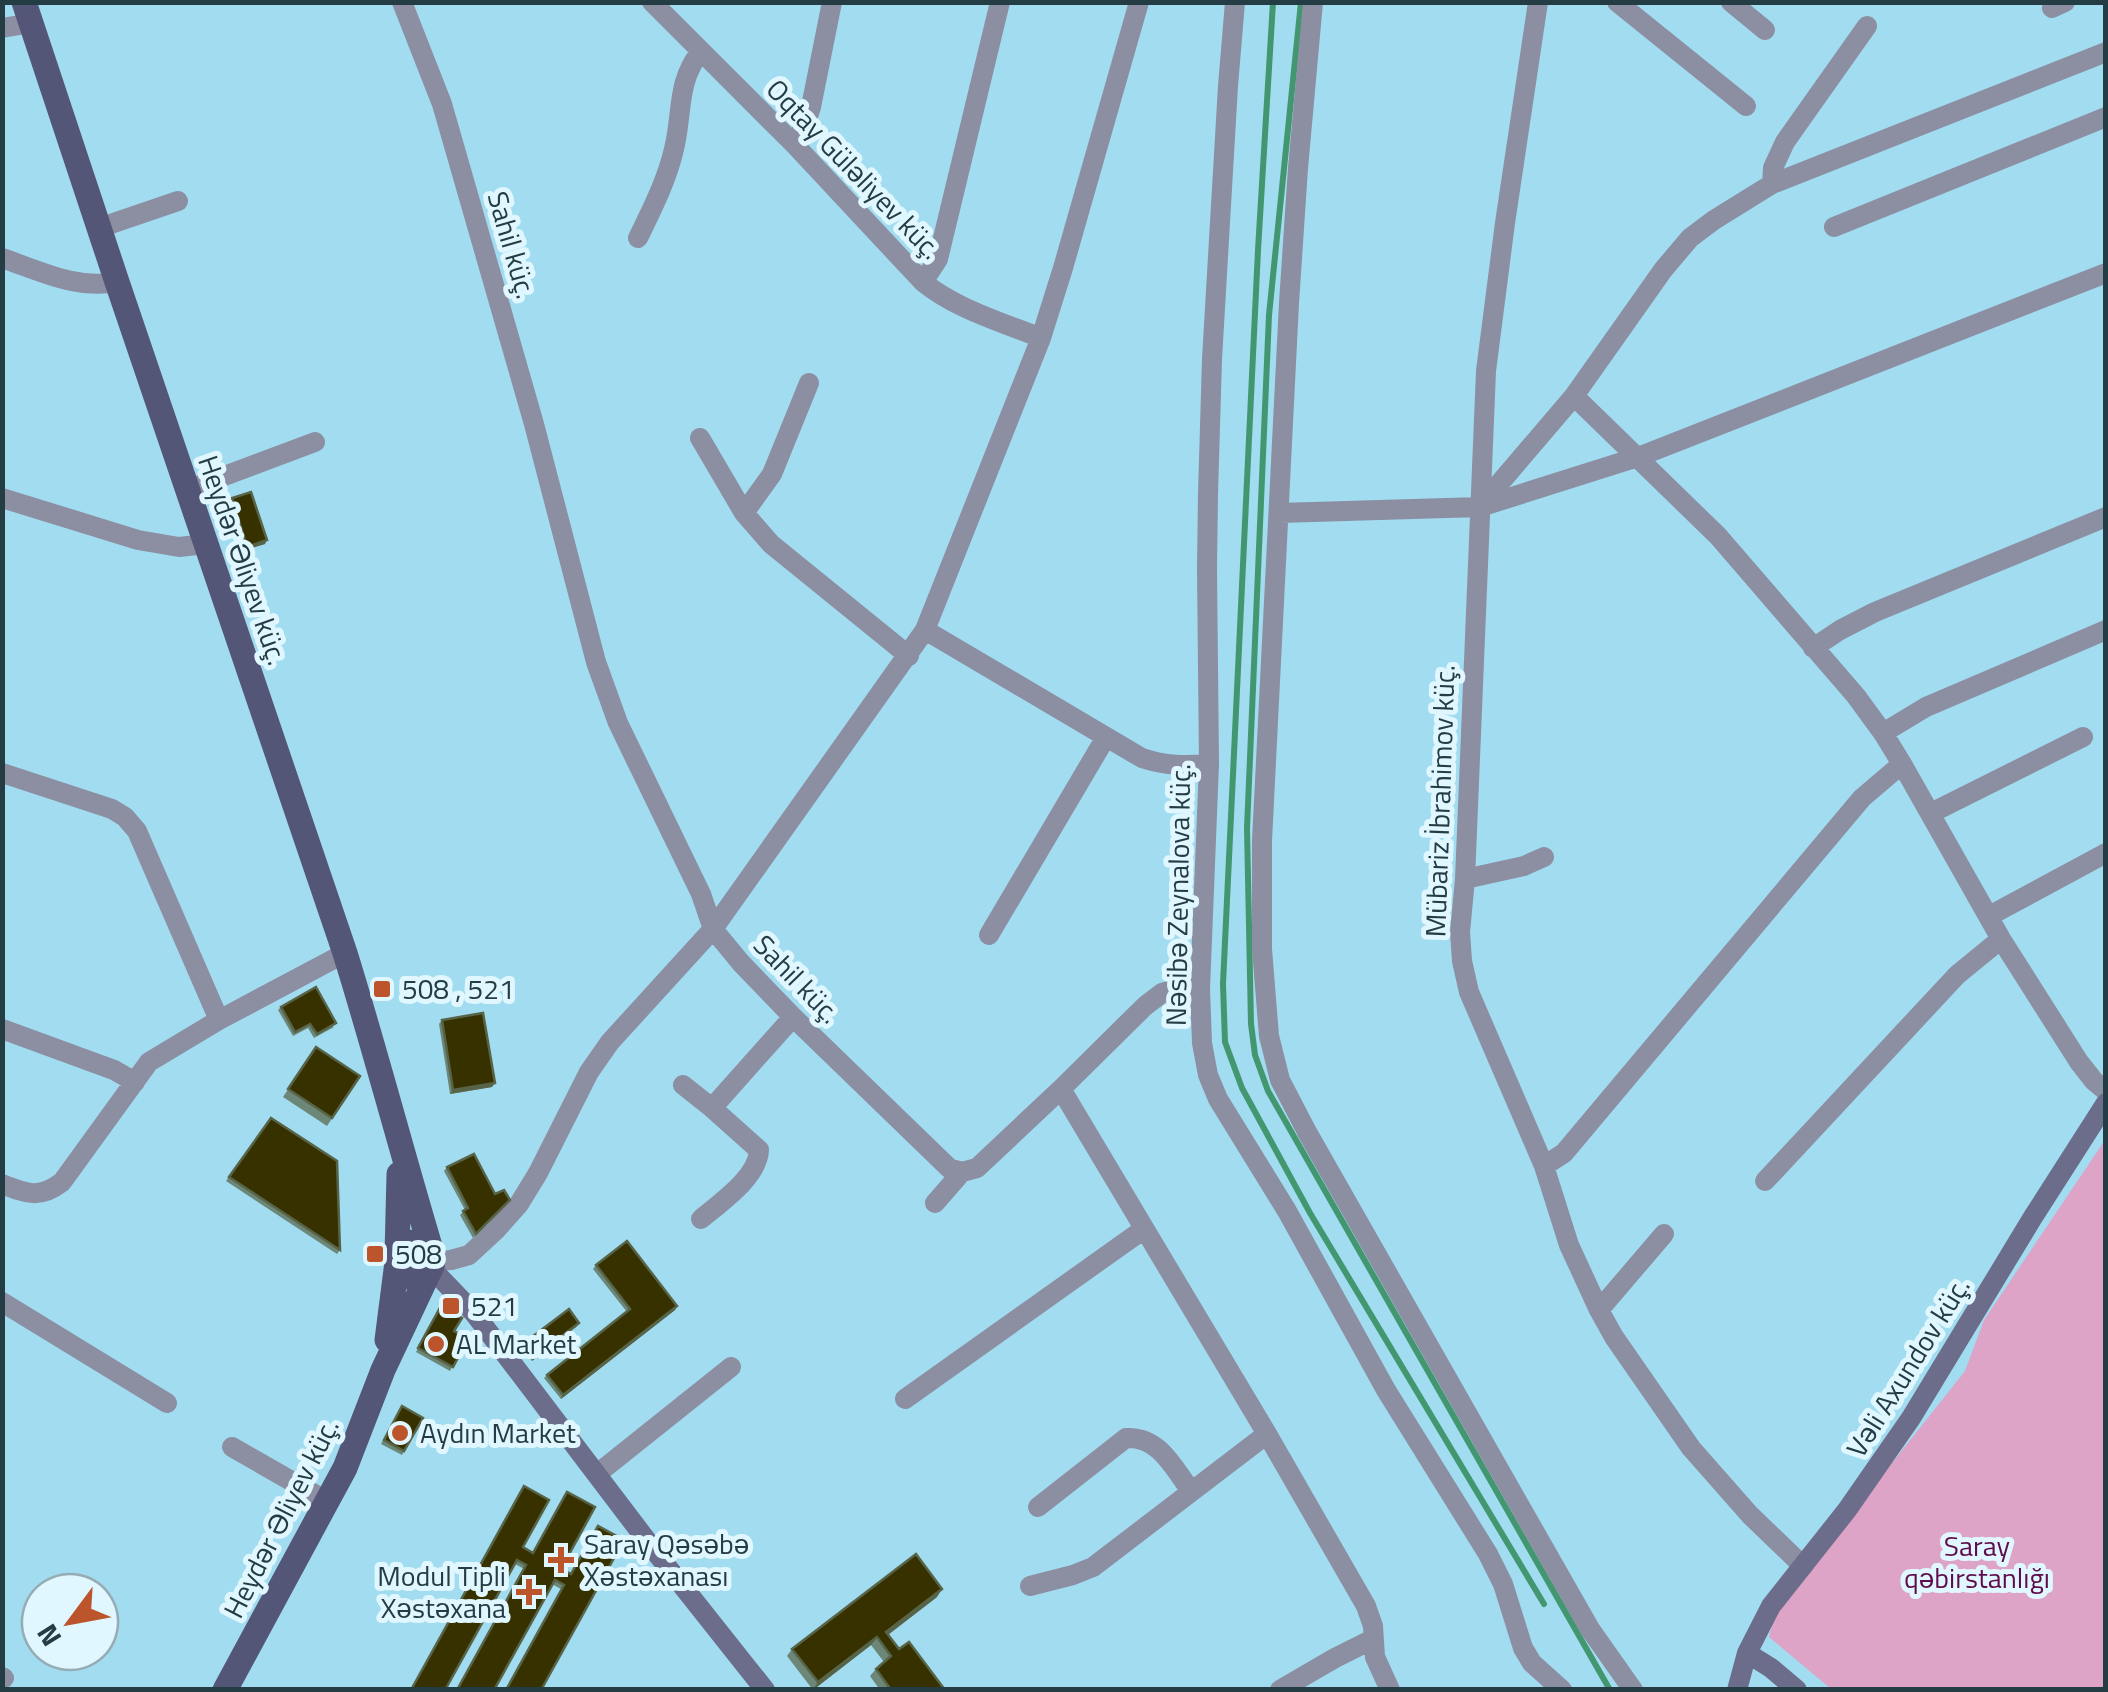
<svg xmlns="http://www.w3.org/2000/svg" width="2108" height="1692" font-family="'Titillium Web',sans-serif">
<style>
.green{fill:#dda4c8}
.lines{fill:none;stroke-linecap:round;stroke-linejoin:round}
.stream{stroke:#429770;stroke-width:6}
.street{stroke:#8c8ea2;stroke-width:20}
.secondary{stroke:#6b6d8a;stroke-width:20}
.primary{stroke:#545678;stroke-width:25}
.wall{fill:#6c8678}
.shaded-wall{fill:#576448}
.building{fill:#373100;stroke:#576448;stroke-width:2.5}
.poi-dot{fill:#bc552b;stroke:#e0f7ff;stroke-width:4}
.labels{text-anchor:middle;stroke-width:10;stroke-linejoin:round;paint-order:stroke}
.street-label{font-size:28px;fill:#243c43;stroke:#e0f7ff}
.poi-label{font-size:28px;fill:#243c43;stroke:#e0f7ff;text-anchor:start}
.park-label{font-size:28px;fill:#600c4b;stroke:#e0f7ff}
</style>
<rect width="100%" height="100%" fill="#a2dcf0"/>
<path class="green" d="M2105,1140V1689H1831L1769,1637L1776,1609L1965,1371L1984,1320Z"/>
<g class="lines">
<path class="stream" d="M1273,2L1258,250L1223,984L1225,1042L1242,1088L1310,1213L1544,1604
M1301,2L1269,315L1247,828L1251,1024L1255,1055L1268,1091L1610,1690"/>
<path class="street" d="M402,2L442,104L534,424L596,662L618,723L701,894L713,929L741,963L793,1017L949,1168L962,1172L977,1168L1061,1089L1267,1434L1366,1606L1373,1626L1375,1657L1390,1690
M652,2L794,144L923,282C956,309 1001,322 1041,338
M1235,2L1228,86L1212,359L1208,494L1207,569L1209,764L1200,989L1202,1043L1208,1075L1218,1099L1287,1211L1386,1390L1488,1554L1503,1584L1523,1648L1532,1663L1562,1690
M1313,2L1298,168L1289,303L1262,841V949L1269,1036L1280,1080L1307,1132L1590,1629L1633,1690
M1538,2L1505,223L1486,371L1465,879L1460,932L1462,961L1469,992L1544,1166L1569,1245L1599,1310L1614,1337L1691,1448L1750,1515L1803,1566
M1617,2L1746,106
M1731,2L1765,30
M2052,8L2065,2
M2,28L31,23
M794,144L806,123L811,107L832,2
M1772,184L1773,168L1785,142L1867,26
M1834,227L2106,117
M99,228L178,201
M638,238C652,209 667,180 674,149C683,113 676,82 701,51
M2,258C40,271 77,290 117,282
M923,282L938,259L1000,2
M1574,396L1718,536L1856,696L1883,733L1902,764L2001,939L2079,1062L2094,1081L2106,1091
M700,438L744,513L771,544L909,656
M187,490L315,442
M2,498L138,540L179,547L206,544
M1481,505L1574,396L1663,270L1690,238L1714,220L1772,184L2106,52
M744,513L772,474L809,383
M1279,513L1480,507L1638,457L2106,273
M925,630L1142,758C1166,766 1185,766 1209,764
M1813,648L1840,630L1875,612L2106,517
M1883,733L1926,707L2106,630
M2,773L112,809L125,817L137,831L219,1020
M1931,813L2083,737
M1465,879L1524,866L1544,857
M1989,916L2106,853
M989,935L1106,737
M2,1029L114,1070L135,1082
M683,1085L712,1108
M1061,1089L1145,1006L1162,993L1173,990L1200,989
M1544,1166L1564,1153L1862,798L1902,764
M1765,1181L1957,975L2001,939
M2,1184C27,1194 40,1199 62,1182L149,1062L219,1020L345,953
M935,1203L962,1172
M701,1219C721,1202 758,1177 759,1150L712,1108L793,1017
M433,1261L451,1260L469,1255L495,1231L519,1204L538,1173L589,1072L610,1042L713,929L925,630L1041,338L1063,268L1139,2
M2,1302L167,1403
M1599,1310L1664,1234
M905,1399L1144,1229
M232,1447L328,1502
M597,1474L731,1367
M1038,1507L1126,1438C1159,1436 1173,1467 1191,1491
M1030,1586L1073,1575L1093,1567L1267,1434
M2,1677L4,1678
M1280,1690L1335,1658L1373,1639"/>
<path class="secondary" d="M431,1268L474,1313L654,1550L765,1690
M1747,1653L1771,1668L1797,1690
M1737,1690L1747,1653L1771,1606L1847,1510L1911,1418L2033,1217L2106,1103"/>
<path class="primary" d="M24,2L117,282L345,953C376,1053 402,1153 432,1253
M397 1260a18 18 0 1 1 36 0a18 18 0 1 1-36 0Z
M397,1255L399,1174
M387,1340L397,1262
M225,1690L345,1468L383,1370L431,1268"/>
</g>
<path class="wall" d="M232,498L265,544L245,550L229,502Z
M281,1007L334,1027L314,1038L308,1028L293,1036L278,1010Z
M442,1020L492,1087L450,1094L439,1024Z
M316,1047L360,1076L327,1126L283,1097Z
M271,1118L340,1250L337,1254L226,1181Z
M447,1167L495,1194L510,1200L473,1238L460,1215L465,1210L444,1171Z
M596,1265L677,1306L675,1310L561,1399L544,1378L547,1375L627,1312L593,1269Z
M441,1306L454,1331L468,1339L450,1371L416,1352Z
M579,1323L576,1327L532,1361L521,1347L524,1343Z
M402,1406L423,1418L402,1455L381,1444Z
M523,1547L570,1574L561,1589L515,1564Z
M937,1597L888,1635L899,1649L945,1690H880L870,1676L876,1669L884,1662L871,1645L813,1690L787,1656L792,1649Z"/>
<path class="shaded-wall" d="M267,540L265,544L245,550L247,547Z
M495,1083L492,1087L450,1094L453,1090Z
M677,1306L675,1310L561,1399L563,1395Z
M579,1323L576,1327L532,1361L534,1357Z
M942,1589L937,1597L881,1640L886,1632Z
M877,1637L871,1645L813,1690L818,1682Z"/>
<path class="building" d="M251,492L267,540L247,547L232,498Z
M316,987L336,1023L317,1034L310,1024L295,1032L281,1007Z
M483,1013L495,1083L453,1090L442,1020Z
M316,1047L360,1076L332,1118L288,1089Z
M271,1118L337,1161L340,1250L229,1177Z
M474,1154L495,1194L504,1190L510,1200L476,1234L463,1211L468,1208L447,1167Z
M627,1241L677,1306L563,1395L547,1375L630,1309L596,1265Z
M441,1306L462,1318L454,1331L468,1339L453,1367L418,1348Z
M569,1309L579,1323L534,1357L524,1343Z
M402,1406L423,1418L404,1451L384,1440Z
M524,1486L549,1500L523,1547L533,1553L567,1492L595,1507L561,1569L571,1574L598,1526L624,1540L541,1690H506L564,1585L555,1580L494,1690H457L526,1565L517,1560L445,1690H411Z
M916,1554L942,1589L886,1632L899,1649L909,1642L945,1690H891L876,1669L891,1656L877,1637L818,1682L792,1649Z"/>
<g class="poi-dot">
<rect x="372" y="979" width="20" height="20" rx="5"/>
<rect x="365" y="1244" width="20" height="20" rx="5"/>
<rect x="441" y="1296" width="20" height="20" rx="5"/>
<circle cx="436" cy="1344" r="10"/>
<circle cx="400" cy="1433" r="10"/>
<path d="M556 1545h10v10h10v10h-10v10h-10v-10h-10v-10h10z"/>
<path d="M524 1577h10v10h10v10h-10v10h-10v-10h-10v-10h10z"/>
</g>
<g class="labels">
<g class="street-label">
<text transform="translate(854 169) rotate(46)" y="10">Oqtay Güləliyev küç.</text>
<text transform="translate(512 245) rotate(74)" y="10">Sahil küç.</text>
<text transform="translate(243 560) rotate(71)" y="10">Heydər Əliyev küç.</text>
<text transform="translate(1440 801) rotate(-88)" y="10">Mübariz İbrahimov küç.</text>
<text transform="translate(1178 895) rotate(-89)" y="10">Nəsibə Zeynalova küç.</text>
<text transform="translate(797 979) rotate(46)" y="10">Sahil küç.</text>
<text transform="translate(1908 1367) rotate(-58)" y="10">Vəli Axundov küç.</text>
<text transform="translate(281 1518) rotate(-63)" y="10">Heydər Əliyev küç.</text>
</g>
<g class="poi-label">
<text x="402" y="999">508 , 521</text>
<text x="395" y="1264">508</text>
<text x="471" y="1316">521</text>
<text x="456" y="1354">AL Market</text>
<text x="420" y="1443">Aydın Market</text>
<text x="584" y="1554">Saray Qəsəbə<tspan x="584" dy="32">Xəstəxanası</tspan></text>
<text x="506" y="1586" text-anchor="end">Modul Tipli<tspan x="506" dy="32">Xəstəxana</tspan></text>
</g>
<g class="park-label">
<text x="1977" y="1556">Saray<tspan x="1977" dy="32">qəbirstanlığı</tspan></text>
</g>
</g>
<rect width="2108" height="1692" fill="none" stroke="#243c43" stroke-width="10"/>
<g transform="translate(70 1622) rotate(238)"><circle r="48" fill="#e0f7ff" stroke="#95acb4" stroke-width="2.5"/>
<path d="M0-8L18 38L0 25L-18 38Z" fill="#bc552b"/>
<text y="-15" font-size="28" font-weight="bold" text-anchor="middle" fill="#243c43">N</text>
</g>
</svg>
